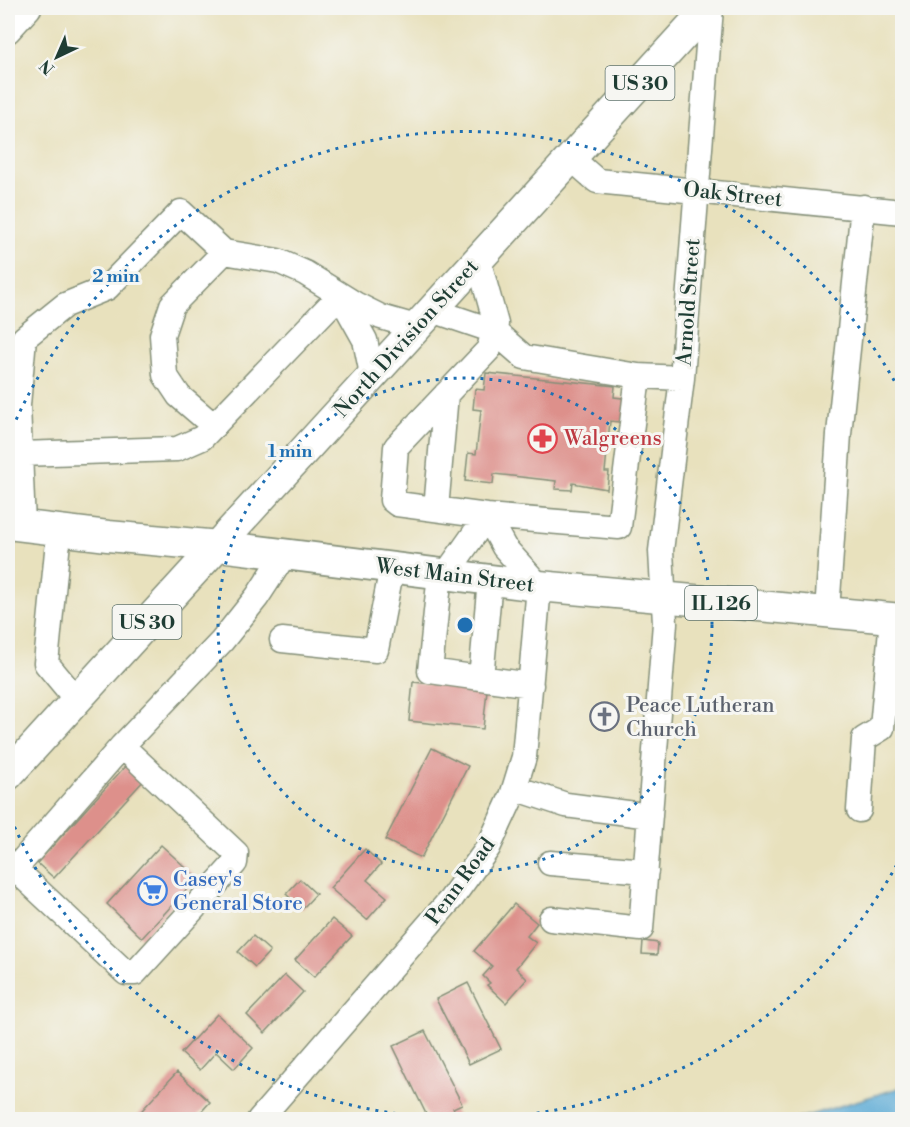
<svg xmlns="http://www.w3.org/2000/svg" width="910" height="1127" font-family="'Libre Bodoni',serif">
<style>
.water{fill:#5baad5;stroke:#3d7484;stroke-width:1.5}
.building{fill:#dd908b}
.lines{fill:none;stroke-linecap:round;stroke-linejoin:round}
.minor-casing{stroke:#848f78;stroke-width:27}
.major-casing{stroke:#848f78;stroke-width:33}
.minor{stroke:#fff;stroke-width:24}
.major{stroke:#fff;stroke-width:30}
.ring{fill:none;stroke:#1f6fb2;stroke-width:3;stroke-dasharray:3 6}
.labels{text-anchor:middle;stroke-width:6;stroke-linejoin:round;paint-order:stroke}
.shield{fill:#f6f6f2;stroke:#60746d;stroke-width:1.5}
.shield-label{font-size:20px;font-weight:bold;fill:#1f3d34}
.street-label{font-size:21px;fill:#1f3d34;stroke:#f6f6f2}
.health-label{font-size:21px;fill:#be3a42;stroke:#f6f6f2;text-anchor:start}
.worship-label{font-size:21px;fill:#5b616d;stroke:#f6f6f2;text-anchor:start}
.shop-label{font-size:21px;fill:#366cbe;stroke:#f6f6f2;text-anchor:start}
.centre{fill:#1f6fb2;stroke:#f6f6f2;stroke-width:3}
.ring-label{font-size:18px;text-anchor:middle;font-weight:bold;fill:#1f6fb2;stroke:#f6f6f2;stroke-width:6;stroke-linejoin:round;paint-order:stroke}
</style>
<rect width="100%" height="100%" fill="#f6f6f2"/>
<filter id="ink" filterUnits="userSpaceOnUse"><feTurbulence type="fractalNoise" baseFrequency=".0167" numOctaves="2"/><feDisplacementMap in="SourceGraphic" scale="12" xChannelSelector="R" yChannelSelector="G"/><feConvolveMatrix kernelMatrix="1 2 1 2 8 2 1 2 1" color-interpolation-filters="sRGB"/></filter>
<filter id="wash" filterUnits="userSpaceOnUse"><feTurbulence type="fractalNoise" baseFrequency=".008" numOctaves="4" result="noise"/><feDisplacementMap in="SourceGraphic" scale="24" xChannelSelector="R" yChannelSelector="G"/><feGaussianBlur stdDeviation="1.35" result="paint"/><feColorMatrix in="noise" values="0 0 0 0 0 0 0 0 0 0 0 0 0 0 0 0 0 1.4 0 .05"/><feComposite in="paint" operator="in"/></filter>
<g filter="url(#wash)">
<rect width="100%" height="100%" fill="#e8e1bd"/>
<path class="water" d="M902,1087V1119H797Z"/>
<g id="blocks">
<path class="building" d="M486,373L615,386L614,397L631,399L628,423L610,421L605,472H609L607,489L573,483L572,490L555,489L556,481L494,474L493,484L465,481L468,453L476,454L481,410L473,409L475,389L484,390Z
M413,682L487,690L483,729L409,721Z
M432,748L468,766L421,858L385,840Z
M129,762L146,778L54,878L37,863Z
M161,845L197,878L142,938L107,904Z
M365,849L381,864L367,880L387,897L367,920L330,888Z
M300,879L316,894L302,909L286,894Z
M514,904L537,923L527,936L536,943L516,968L527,979L506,1003L487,985L490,983L483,976L492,966L474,951Z
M332,919L352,936L314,977L295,960Z
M253,936L270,951L255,967L238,952Z
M643,941L658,943L657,955L642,954Z
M285,975L303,992L265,1033L247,1015Z
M468,983L501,1049L469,1064L436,999Z
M217,1014L253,1048L234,1069L216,1052L200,1070L181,1053Z
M425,1031L462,1104L453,1108L459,1120H429L393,1046Z
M177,1072L210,1102L194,1120H133Z"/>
</g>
</g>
<g filter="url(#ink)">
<use href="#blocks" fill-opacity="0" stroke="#848f78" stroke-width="1.5"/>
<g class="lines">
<defs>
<path id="minor" d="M8,31L29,8
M571,158L597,181L902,212
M478,259L496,324L489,349L396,447L392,500L397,504L487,516L619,527L638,376L682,378
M341,297L365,340L372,374
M432,310L494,331L524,357L638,376
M214,426L179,396L165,375L162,335L172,305L224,252
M20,454L177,449L202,438L340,295
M436,509L446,394
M23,525L18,405L24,338L65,305L107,288L181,212L224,252L278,261L305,273L355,304L381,317L416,327
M59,531L46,663L76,699
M440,573L430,671L531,685
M446,574L487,516
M827,612L839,434L863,207
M282,640L376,650L392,567
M481,678L490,580
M515,788L566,805L650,816
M859,810L864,739L882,728L892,618
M8,862L15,869L122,746L222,641L257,597L285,554
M550,863L646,871
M15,869L126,973H135L235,863L236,853L122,746
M551,919L641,929L665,623L661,551L682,378L711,8
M259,1120L451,899L488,848L512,796L524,757L539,586L504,547L487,516"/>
<path id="major" d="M8,524L108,536L219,546L539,586L902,619
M8,775L708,8"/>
</defs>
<use href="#minor" class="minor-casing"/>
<use href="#major" class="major-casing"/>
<use href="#minor" class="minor"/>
<use href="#major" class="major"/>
</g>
</g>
<g class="ring">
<circle cx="465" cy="625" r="247"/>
<path d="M901 857A494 494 0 0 1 9 814M9 436A494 494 0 0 1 901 393"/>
</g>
<defs>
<symbol id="pharmacy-ring" viewBox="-11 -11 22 22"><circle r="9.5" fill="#f6f6f2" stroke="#e0444e" stroke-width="1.5"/><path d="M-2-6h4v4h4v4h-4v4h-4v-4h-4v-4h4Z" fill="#e0444e"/></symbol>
<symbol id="church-ring" viewBox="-11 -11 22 22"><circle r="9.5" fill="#f6f6f2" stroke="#6b7280" stroke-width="1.5"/><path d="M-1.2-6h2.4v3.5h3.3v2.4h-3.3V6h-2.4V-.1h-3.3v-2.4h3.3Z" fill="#6b7280"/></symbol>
<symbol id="supermarket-ring" viewBox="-11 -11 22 22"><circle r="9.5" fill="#f6f6f2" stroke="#3f7fe0" stroke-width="1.5"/><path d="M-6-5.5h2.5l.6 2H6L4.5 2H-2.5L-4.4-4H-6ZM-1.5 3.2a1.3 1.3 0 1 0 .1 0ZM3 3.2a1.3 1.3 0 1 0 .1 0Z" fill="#3f7fe0"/></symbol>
</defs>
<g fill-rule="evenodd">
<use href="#pharmacy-ring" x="526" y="422" width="33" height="33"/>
<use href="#church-ring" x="588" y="700" width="33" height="33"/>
<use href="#supermarket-ring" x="136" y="874" width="33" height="33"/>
</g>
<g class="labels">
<g class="shield">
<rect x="605.5" y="66" width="69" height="34" rx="4.5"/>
<rect x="685" y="586" width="72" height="34" rx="4.5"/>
<rect x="112.5" y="605" width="69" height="34" rx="4.5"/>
</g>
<g class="shield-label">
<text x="640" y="90">US 30</text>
<text x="721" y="610">IL 126</text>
<text x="147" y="629">US 30</text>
</g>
<g class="street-label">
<text transform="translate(733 194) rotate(6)" y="7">Oak Street</text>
<text transform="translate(688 302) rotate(-86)" y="7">Arnold Street</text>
<text transform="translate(406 338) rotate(-48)" y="7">North Division Street</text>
<text transform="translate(455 575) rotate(7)" y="7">West Main Street</text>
<text transform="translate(460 881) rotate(-54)" y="7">Penn Road</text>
</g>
<g class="health-label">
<text x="564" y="445">Walgreens</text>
</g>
<g class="worship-label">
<text x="626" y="712">Peace Lutheran<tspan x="626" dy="24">Church</tspan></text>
</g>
<g class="shop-label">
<text x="173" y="886">Casey's<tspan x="173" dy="24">General Store</tspan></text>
</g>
</g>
<circle cx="465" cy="625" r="9" class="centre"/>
<g class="ring-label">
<text x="116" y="282">2 min</text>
<text x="290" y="457">1 min</text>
</g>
<rect width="910" height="1127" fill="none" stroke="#f6f6f2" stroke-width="30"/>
<g transform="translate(57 57) rotate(224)" stroke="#f6f6f2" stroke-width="4.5" paint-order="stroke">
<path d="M0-4.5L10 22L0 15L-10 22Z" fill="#1f3d34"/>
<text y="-9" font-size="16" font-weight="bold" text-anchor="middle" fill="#1f3d34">N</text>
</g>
</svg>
